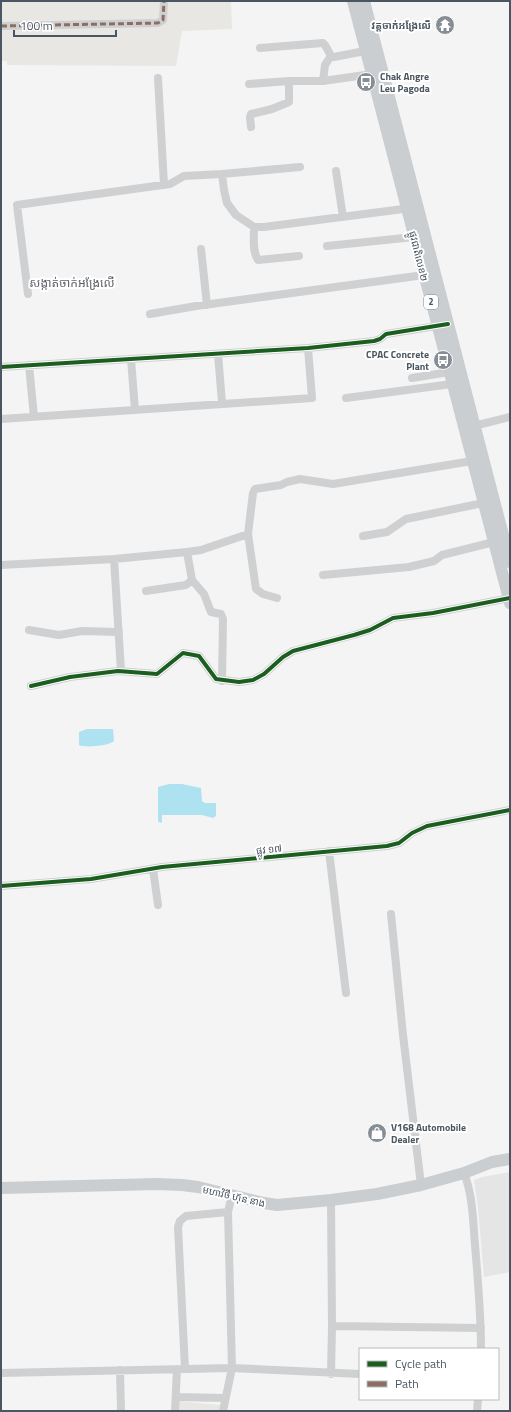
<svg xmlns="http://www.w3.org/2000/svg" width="511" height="1412" font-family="'Titillium Web','Noto Sans Khmer',sans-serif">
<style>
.commercial{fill:#e8e7e3}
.education{fill:#e6e5e6}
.water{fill:#aee2f0}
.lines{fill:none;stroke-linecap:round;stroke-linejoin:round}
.street{stroke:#ced0d2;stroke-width:8}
.primary{stroke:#caced1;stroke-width:12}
.quiet{stroke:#8d6e63;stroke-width:3;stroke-dasharray:6 3;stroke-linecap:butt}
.cycleway-casing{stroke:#fff;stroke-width:6}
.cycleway{stroke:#1b5e20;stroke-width:4}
.labels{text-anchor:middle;stroke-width:4;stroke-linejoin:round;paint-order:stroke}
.shield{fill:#fff;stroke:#808990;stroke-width:1}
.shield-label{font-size:9px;font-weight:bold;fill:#4a5661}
.poi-label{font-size:10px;font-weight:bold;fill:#4a5661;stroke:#fff;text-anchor:end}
.street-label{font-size:10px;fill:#4a5661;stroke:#fff}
.quarter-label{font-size:12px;fill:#5f6368;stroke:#fff}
</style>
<rect width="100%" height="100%" fill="#f4f4f4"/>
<path class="commercial" d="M1,1H231L232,29L182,31L176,66L7,65V61H1Z
M174,1401L220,1405L219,1411H174Z"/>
<path class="education" d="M510,1172V1272L484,1277L478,1207L474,1180L482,1177Z"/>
<path class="water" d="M87,729H113L114,741C109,746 85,748 79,745V732Z
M169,784H182L201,788L202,801L205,803H216V816L213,818L202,815H162V822L160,823L158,821V787Z"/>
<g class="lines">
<path class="street" d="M1,26L158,23L163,20L164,1
M260,48L323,43L325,45L331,56L334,57L370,50
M158,78L164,185
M323,81L325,65L331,56
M249,84L289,81H323L372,74
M251,127L250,117L251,114L272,109L289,102V81
M336,171L343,217
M222,174L224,190L227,203L236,215L254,227H264L411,208
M254,227C254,237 252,251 258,260L299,256
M327,246L414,237
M201,249L207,305
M28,294L17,205L170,184L184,176L222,174L300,167
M150,314L196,306L424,275
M218,354L222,403
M131,359L135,410
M29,365L34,417
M1,367L308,348L374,341L380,339L386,334L443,325
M412,378L449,372
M346,398L452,384
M1,419L312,398L308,348
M470,427L510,417
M363,536L387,532L406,519L488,502
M187,552L192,580L204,594L211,612L221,614L223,619L222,681
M114,559L121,671
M1,565L114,559L187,552L201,550L248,534
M323,575L409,567L434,561L442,555L494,542
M146,591L186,585L192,580
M277,598L263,594L256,589L248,534L253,493L255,489L281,485L287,482L300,479L333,484L472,461
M29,630L59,635L82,631L119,632
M31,686L70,677L118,671L157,674L183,653L199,656L216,679L239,682L253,680L264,674L283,657L293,651L354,635L370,630L393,618L433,613L510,598
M329,851L346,993
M153,869L158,905
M1,886L91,879L162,867L387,846L399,843L412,833L427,826L510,810
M391,914L403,1035L421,1185
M464,1173C473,1196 473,1221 475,1245C478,1280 481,1314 481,1349
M332,1326L481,1328
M185,1369L178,1227L180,1221L186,1216L228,1212
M120,1370L121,1411
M1,1373L232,1368L360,1374
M331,1374L332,1326L331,1200
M176,1397L225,1398
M175,1411L177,1369
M223,1411L232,1368L228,1212L232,1195
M477,1411L478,1399"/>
<path class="primary" d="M353,1L510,603
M364,1L510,562
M1,1188L157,1184L182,1185L198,1187L264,1203L277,1205L331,1200L377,1194L421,1185L464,1173L492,1162L510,1159"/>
<path class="quiet" d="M1,26L158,23L163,20L164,1"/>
<defs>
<path id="cycleway" d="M1,367L308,348L374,341L380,339L386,334L448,324
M31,686L70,677L118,671L157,674L183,653L199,656L216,679L239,682L253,680L264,674L283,657L293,651L354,635L370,630L393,618L433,613L510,598
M1,886L91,879L162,867L387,846L399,843L412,833L427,826L510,810"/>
</defs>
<use href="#cycleway" class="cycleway-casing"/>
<use href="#cycleway" class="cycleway"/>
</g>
<defs>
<symbol id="temple-disc" viewBox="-11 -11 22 22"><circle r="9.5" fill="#868d94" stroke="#fff"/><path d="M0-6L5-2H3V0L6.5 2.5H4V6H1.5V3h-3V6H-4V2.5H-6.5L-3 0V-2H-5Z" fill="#fff"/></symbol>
<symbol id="bus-disc" viewBox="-11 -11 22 22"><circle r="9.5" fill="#868d94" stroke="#fff"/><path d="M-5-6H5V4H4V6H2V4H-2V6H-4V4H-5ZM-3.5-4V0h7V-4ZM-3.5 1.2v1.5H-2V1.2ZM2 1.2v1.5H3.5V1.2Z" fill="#fff"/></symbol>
<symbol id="shop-disc" viewBox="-11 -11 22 22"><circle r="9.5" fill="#868d94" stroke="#fff"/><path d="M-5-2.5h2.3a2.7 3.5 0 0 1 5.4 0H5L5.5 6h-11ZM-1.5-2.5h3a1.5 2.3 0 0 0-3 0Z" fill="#fff"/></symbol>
</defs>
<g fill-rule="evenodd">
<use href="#temple-disc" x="434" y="14" width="22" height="22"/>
<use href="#bus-disc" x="355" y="71" width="22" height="22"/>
<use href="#bus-disc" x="432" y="349" width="22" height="22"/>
<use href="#shop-disc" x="366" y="1122" width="22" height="22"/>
</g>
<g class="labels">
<rect class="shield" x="424" y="295" width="14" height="14" rx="3"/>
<g class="shield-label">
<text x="431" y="305">2</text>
</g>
<g class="poi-label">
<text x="431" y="29">វត្តចាក់អង្រែលើ</text>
<text x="380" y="80" text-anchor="start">Chak Angre<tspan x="380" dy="12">Leu Pagoda</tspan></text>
<text x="429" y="358">CPAC Concrete<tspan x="429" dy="12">Plant</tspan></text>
<text x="391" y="1131" text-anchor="start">V168 Automobile<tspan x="391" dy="12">Dealer</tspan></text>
</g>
<g class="street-label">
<text transform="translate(419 256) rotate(76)" y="4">ផ្លូវជាតិលេខ២</text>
<text transform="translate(269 849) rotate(-7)" y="4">ផ្លូវ ១៧</text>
<text transform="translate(234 1196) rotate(13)" y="4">មហាវិថី ហ៊ុន នាង</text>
</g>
<g class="quarter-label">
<text x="72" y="287">សង្កាត់ចាក់អង្រែលើ</text>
</g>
</g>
<rect width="511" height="1412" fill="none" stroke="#4a5661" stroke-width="4"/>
<rect x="359" y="1348" width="140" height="52" fill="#ffffff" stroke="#b7bbc0"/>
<rect x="367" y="1361" width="20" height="6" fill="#1b5e20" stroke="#b7bbc0"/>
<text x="395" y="1368" font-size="12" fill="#4a5661">Cycle path</text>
<rect x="367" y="1381" width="20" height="6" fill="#8d6e63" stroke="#b7bbc0"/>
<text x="395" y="1388" font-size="12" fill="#4a5661">Path</text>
<path d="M14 30v6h102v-6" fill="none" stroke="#4a5661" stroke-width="2"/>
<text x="20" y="30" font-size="12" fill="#4a5661" stroke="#ffffff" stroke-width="3" paint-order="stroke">100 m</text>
</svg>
